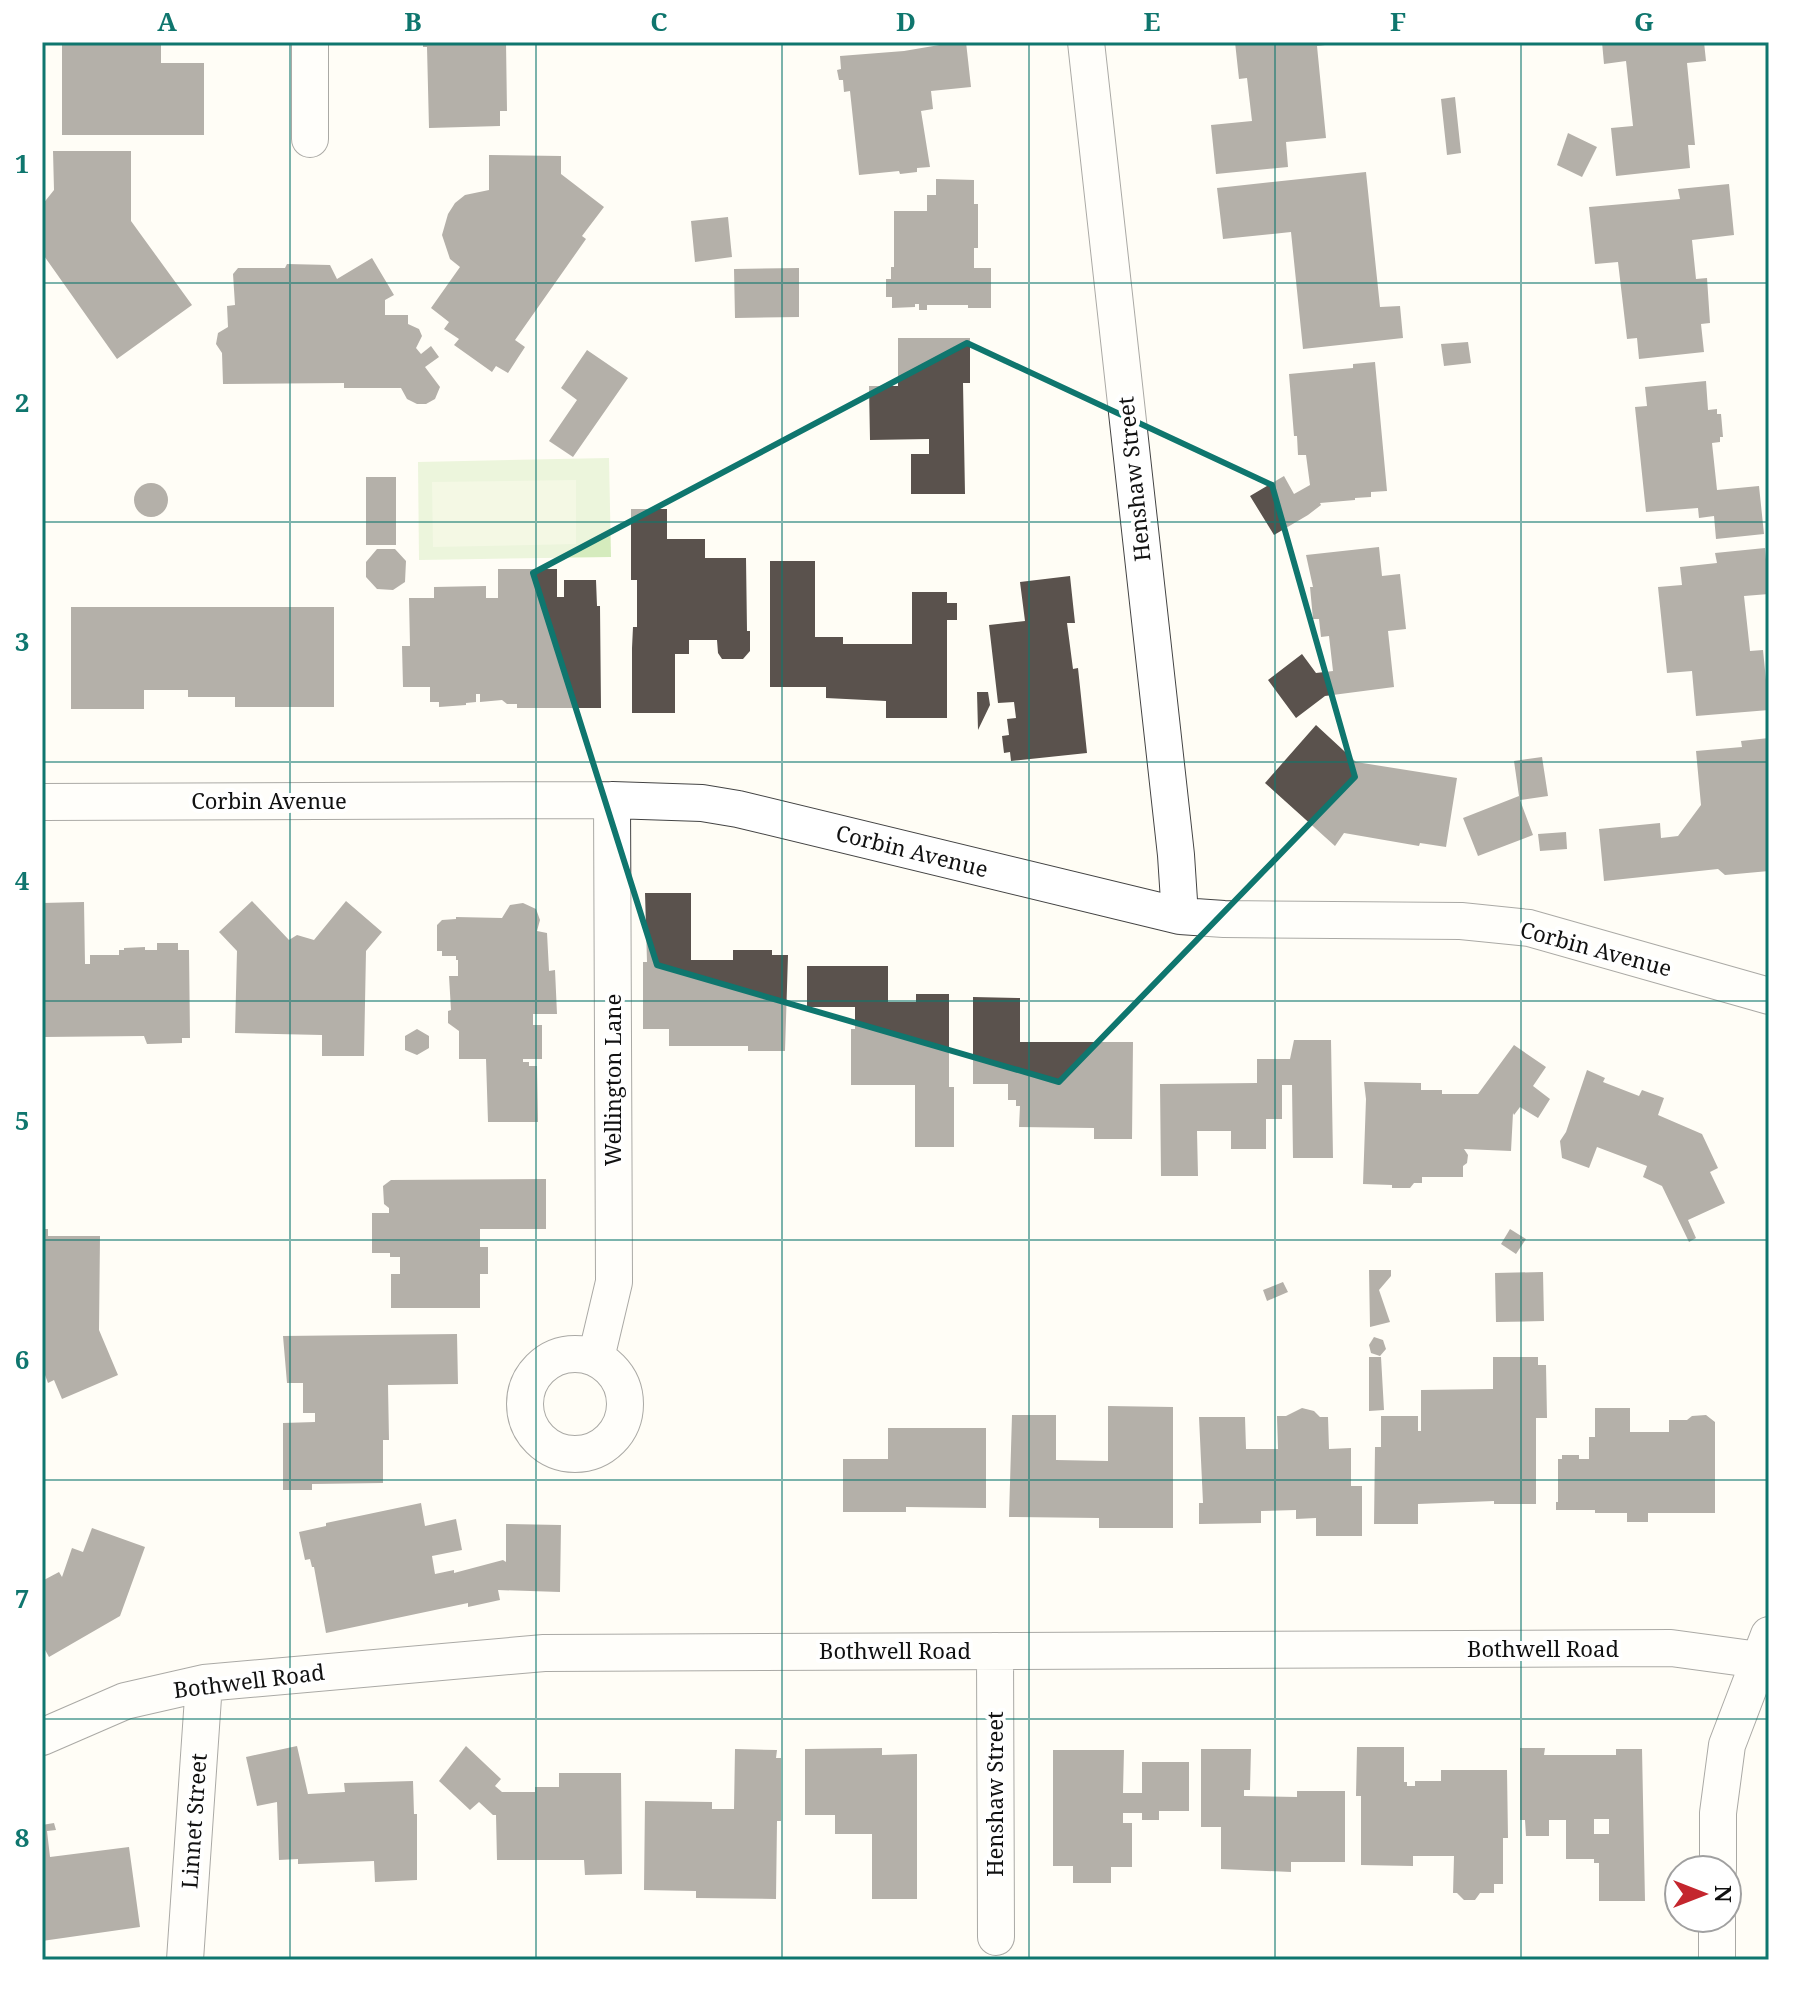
<svg xmlns="http://www.w3.org/2000/svg" width="1811" height="2002" font-family="'Noto Serif',serif">
<style>
.green{fill:#d5ebbd}
.pitch{fill:#e6f2cf}
.building{fill:#5a524d;fill-rule:evenodd}
.lines{fill:none;stroke-linecap:round;stroke-linejoin:round}
.minor-casing{stroke:#444;stroke-width:38}
.minor{stroke:#fff;stroke-width:36}
.marked{fill:none;stroke:#0f766e;stroke-width:6;stroke-linejoin:round}
.grid{fill:none;stroke:#0f766e;stroke-width:2;stroke-opacity:0.55}
.labels{text-anchor:middle;stroke-width:8;stroke-linejoin:round;paint-order:stroke}
.street-label{font-size:22px;fill:#111;stroke:#fff}
.neatline{fill:none;stroke:#0f766e;stroke-width:3}
.grid-label{font-size:26px;text-anchor:middle;font-weight:bold;fill:#0f766e}
</style>
<rect width="100%" height="100%" fill="#fffdf5"/>
<path class="green" d="M609,458L611,557L419,560L418,462Z"/>
<path class="pitch" d="M576,480V544L433,547L432,482Z"/>
<path class="building" d="M62,42H161V63H204V135H62Z
M423,42H506L507,111H500V126L429,128L427,47H423Z
M957,42H966L971,87L931,91L933,109L921,111L930,167L917,168V172L900,174L899,171L859,175L850,91L844,92L843,80H839L837,70L841,69L840,56L904,51Z
M1235,42H1324L1325,45L1317,46L1326,138L1286,142L1288,167L1216,174L1211,125L1252,121L1247,78L1239,79Z
M1602,42H1704L1706,61L1687,63L1695,145H1688L1690,168L1616,176L1611,128L1633,126L1626,61L1604,64Z
M1455,97L1461,153L1447,155L1441,99Z
M1568,133L1597,147L1582,177L1557,165Z
M53,151H131V221L192,305L117,359L42,253V205L54,190Z
M489,155L561,156V174L604,207L582,236L586,239L515,340L525,347L508,373L496,366L492,372L454,345L459,339L444,329L449,322L431,308L460,267L450,259L442,235L448,214L455,203L465,195L489,190Z
M1366,172L1380,307L1400,306L1403,338L1303,349L1291,232L1223,239L1217,188Z
M936,179L974,180V204H978V248H974V268H991V308H968V305H927V310H919V304H915V307L892,308V297H886V279H891V267H894V211H927V195H936Z
M1729,184L1734,235L1692,240L1696,279L1707,278L1710,323L1701,324L1704,352L1639,359L1637,338L1627,339L1618,262L1595,264L1589,207L1680,199L1678,189Z
M728,217L732,257L695,262L691,221Z
M372,258L394,295L385,300V315H408V324L419,329L422,336L416,348L421,354L431,346L439,357L425,367L440,387L435,399L426,404H417L407,399L401,388H344V383L223,384L222,353L216,344L218,333L228,327L227,306L235,305L233,274L238,268H285L287,264L330,265L337,279Z
M799,268V317L735,318L734,269Z
M898,338H970V383H963L965,494H911V454H929V439L870,440L869,386H898Z
M1468,342L1471,363L1444,366L1441,344Z
M587,350L628,378L573,457L549,441L577,400L561,388Z
M1375,362L1387,491L1371,492V497L1355,498V500L1320,503L1321,505L1308,515L1274,535L1250,496L1284,476L1294,494L1310,485L1306,455H1298L1297,436H1294L1289,374L1353,368V364Z
M1706,381L1708,410L1717,409V414H1721L1723,437H1720V442L1712,443L1717,490L1759,486L1764,534L1716,539L1714,516L1699,518L1698,508L1646,512L1635,407L1647,406L1645,387Z
M366,477H396V545H366Z
M134 500a17 17 0 1 1 34 0a17 17 0 1 1-34 0Z
M631,509H667V539H705V558H746L747,631H750V651L743,659H722L718,653L717,640H689V654H675V713H632V648L633,627H637V580H631Z
M1379,547L1382,576L1400,574L1406,629L1388,631L1394,687L1325,696L1296,718L1268,680L1302,654L1316,673L1333,671L1329,636L1321,637L1319,619H1313L1310,587H1313L1306,555Z
M1765,548L1769,594L1744,596L1750,651L1763,650L1769,710L1696,716L1692,671L1667,673L1658,587L1682,585L1680,567L1717,563L1715,553Z
M377,549H395L406,561L405,582L393,590L377,589L366,577V562Z
M770,561H815V637H843V644H912V592H947V603H957V620H947V718H886V701L826,698V687H770Z
M498,569H557V597H564V580H596L597,606H600L601,708H517V704H507L502,700L480,702V694H476V702L466,703V705L439,707V702H430V687H403L402,646H410L409,598H434V587L486,586V598H498Z
M1070,576L1075,623H1067L1073,669L1078,668L1087,753L1011,761L1010,752L1004,753L1002,736L1009,735L1007,719L1016,718L1014,702L998,703L989,625L1025,621L1020,582Z
M71,607H334V707H235V697H188V690H144V709H71Z
M977,692H988L990,705L978,730Z
M1316,725L1356,762L1457,778L1446,847L1420,843L1419,846L1344,833L1335,846L1265,783Z
M1769,738V871L1725,875L1718,869L1604,881L1599,829L1660,823L1661,838L1678,836L1701,805L1696,751L1742,747L1741,741Z
M1542,757L1548,796L1520,800L1533,835L1478,856L1463,818L1519,796L1514,761Z
M1566,832L1567,849L1540,851L1538,834Z
M645,893H691V960H733V950H772V955H788L785,1051H748V1046H669V1029H643V962H647Z
M252,901L289,940L297,935L314,940L346,901L382,932L366,951L364,1056H322V1035L235,1033L237,951L219,932Z
M84,902L85,964H90V955H119V950H124V948L145,947V950H157V943H178V950H189L190,1038H182V1043L147,1044L144,1036L43,1037L42,903Z
M523,903L536,909L540,920L537,931L547,933L549,971L555,970L557,1014H533V1025H542V1059H523V1062H529V1066H537L538,1122H488L486,1059H459V1031L448,1023V1011L451,1010L449,976H458V960H456V956H442V951H437V925L442,920L456,919V917L502,918L510,905Z
M807,966H888V1002H916V994H949V1087H954V1147H915V1085H851V1029H855V1007H807Z
M973,997L1020,998V1042H1133L1132,1139H1094V1128L1019,1127L1020,1106H1016V1100H1008V1084H973Z
M417,1029L429,1036V1048L417,1055L405,1050V1036Z
M1294,1040H1331L1333,1158H1293L1292,1085H1282V1119H1266V1149H1231V1131H1197L1198,1176H1161L1160,1084L1257,1083V1059H1290Z
M1514,1045L1546,1067L1533,1086L1550,1099L1538,1118L1520,1107L1514,1115L1513,1113L1511,1151L1464,1149L1468,1155L1467,1163L1463,1166V1177H1422V1183H1414L1410,1188H1392V1185L1363,1184L1366,1099L1364,1082L1421,1083V1090H1442V1094H1478Z
M1587,1070L1605,1078L1603,1082L1639,1096L1642,1090L1664,1098L1658,1115L1702,1134L1718,1168L1710,1172L1725,1203L1688,1220L1696,1238L1689,1242L1662,1186L1643,1177L1647,1166L1597,1147L1589,1168L1562,1158L1560,1141L1566,1132Z
M546,1179V1229H480V1247H488V1274H480V1308H391V1274H400V1257H390V1253H372V1213H389V1208L384,1204L383,1186L391,1180Z
M42,1229H48V1236H100L99,1330L118,1375L62,1399L54,1380L48,1383L42,1367Z
M1510,1229L1526,1239L1516,1254L1501,1244Z
M1369,1270H1391V1276L1379,1290L1390,1322L1370,1327Z
M1543,1272L1544,1321L1496,1322L1495,1273Z
M1283,1282L1288,1292L1267,1301L1263,1290Z
M457,1334L458,1384L388,1385L389,1440H383V1483L312,1484V1490H283V1423L315,1422V1413H303V1383H287L283,1336Z
M1374,1337L1383,1340L1386,1349L1380,1356L1371,1353L1369,1345Z
M1369,1357H1381L1384,1410L1369,1411Z
M1493,1357H1538V1365H1546L1547,1418H1536V1504H1494V1501L1418,1504V1524H1374L1375,1447H1381V1416H1418V1431H1421V1390L1493,1389Z
M1108,1406L1173,1407V1528H1099V1518L1009,1517L1012,1415H1056V1460L1108,1461Z
M1302,1408L1314,1411L1320,1417H1328L1329,1449L1351,1448V1486H1362V1536H1316V1518L1296,1519V1510L1261,1511V1523L1199,1524V1503H1203L1199,1417H1245L1246,1449H1278L1277,1416H1286Z
M1595,1408H1630V1432H1669V1420H1687L1692,1416L1706,1415L1715,1422V1513H1648V1522H1627V1513H1595V1510H1556V1502H1558V1459H1562V1455H1579V1459H1589V1437H1595Z
M888,1428H986V1508L906,1507V1512H843V1459H888Z
M421,1503L425,1526L456,1519L462,1550L432,1556L435,1574L454,1570V1573L503,1560L506,1562V1524L561,1525L560,1592L498,1590L500,1600L468,1607V1603L326,1633L314,1567H312L310,1559L305,1560L299,1532L326,1526V1523Z
M92,1528L145,1547L120,1616L49,1657L44,1648L42,1649V1581L59,1572L62,1577L72,1548L83,1552Z
M297,1746L308,1794L345,1792L344,1783L413,1781L414,1814H417V1880L375,1882L374,1861L298,1864V1859L279,1860L277,1802L257,1806L246,1757Z
M466,1746L501,1779L495,1786L502,1792H535V1787H559V1773H621L622,1874L585,1875L584,1860H497L496,1815H493L479,1802L470,1810L439,1781Z
M1357,1747H1404V1782H1407V1786H1415V1781H1441V1770H1507L1508,1838H1503V1884H1494V1893H1480L1475,1900H1464L1457,1893H1453L1454,1856H1413V1866L1361,1865V1796H1356Z
M882,1748V1755L917,1754V1899H872V1834H835V1815H805V1749Z
M1520,1748H1545L1544,1755H1616V1749H1642L1645,1901H1599V1863H1594V1859H1566V1820H1549V1836H1526L1525,1820H1520ZM1594,1819H1609V1834H1594Z
M735,1749L777,1750L776,1758H781V1821H777L776,1899L696,1898V1891L644,1890L645,1801L712,1802V1809H734Z
M1201,1749H1251L1250,1790H1244V1796L1297,1797V1791H1345V1862H1291V1872L1221,1869V1827H1201Z
M1053,1750H1124L1123,1793H1142V1762H1189V1811H1159V1820H1142V1813H1123V1823H1132V1867H1111V1883H1073V1866H1053Z
M54,1823L56,1830L47,1831L50,1857L129,1847L140,1927L42,1941V1825Z"/>
<g class="lines">
<defs>
<path id="minor" d="M310,42V139
M1086,42L1176,855L1180,916
M42,802L612,800L702,803L738,809L1180,916L1224,919L1461,921L1529,928L1769,996
M525 1404a50 50 0 1 1 100 0a50 50 0 1 1-100 0Z
M596,1358L614,1282L612,800
M995,1651L996,1937
M42,1737L125,1701L204,1683L544,1653L1671,1648L1759,1660
M1718,1870V1813L1727,1745L1769,1635
M185,1960L204,1683
M1717,1960V1918"/>
</defs>
<use href="#minor" class="minor-casing"/>
<use href="#minor" class="minor"/>
</g>
<path d="M0 0H1811V2002H0ZM967,343L1272,485L1355,777L1059,1082L657,965L533,573Z" fill="#fffdf5" fill-opacity=".55" fill-rule="evenodd"/>
<path class="marked" d="M967,343L1272,485L1355,777L1059,1082L657,965L533,573Z"/>
<path class="grid" d="M290,42V1960M536,42V1960M782,42V1960M1029,42V1960M1275,42V1960M1521,42V1960M42,283H1769M42,522H1769M42,762H1769M42,1001H1769M42,1240H1769M42,1480H1769M42,1719H1769"/>
<g class="labels">
<g class="street-label">
<text transform="translate(1134 479) rotate(-96)" y="8">Henshaw Street</text>
<text x="269" y="809">Corbin Avenue</text>
<text transform="translate(912 851) rotate(14)" y="8">Corbin Avenue</text>
<text transform="translate(1596 949) rotate(15)" y="8">Corbin Avenue</text>
<text transform="translate(613 1080) rotate(-90)" y="8">Wellington Lane</text>
<text x="1543" y="1657">Bothwell Road</text>
<text x="895" y="1659">Bothwell Road</text>
<text transform="translate(249 1681) rotate(-7)" y="8">Bothwell Road</text>
<text transform="translate(995 1794) rotate(-90)" y="8">Henshaw Street</text>
<text transform="translate(194 1821) rotate(-86)" y="8">Linnet Street</text>
</g>
</g>
<rect width="1811" height="2002" fill="none" stroke="#ffffff" stroke-width="88"/>
<g transform="translate(1703 1894) rotate(90)"><circle r="38" fill="#ffffff" stroke="#a0a0a0" stroke-width="2"/>
<path d="M0-6L14 30L0 20L-14 30Z" fill="#c4262e"/>
<text y="-12" font-size="22" font-weight="bold" text-anchor="middle" fill="#111111">N</text>
</g>
<rect x="44" y="44" width="1723" height="1914" class="neatline"/>
<g class="grid-label">
<text x="167" y="31">A</text>
<text x="413" y="31">B</text>
<text x="659" y="31">C</text>
<text x="906" y="31">D</text>
<text x="1152" y="31">E</text>
<text x="1398" y="31">F</text>
<text x="1644" y="31">G</text>
<text x="22" y="173">1</text>
<text x="22" y="412">2</text>
<text x="22" y="651">3</text>
<text x="22" y="890">4</text>
<text x="22" y="1130">5</text>
<text x="22" y="1369">6</text>
<text x="22" y="1608">7</text>
<text x="22" y="1847">8</text>
</g>
</svg>
